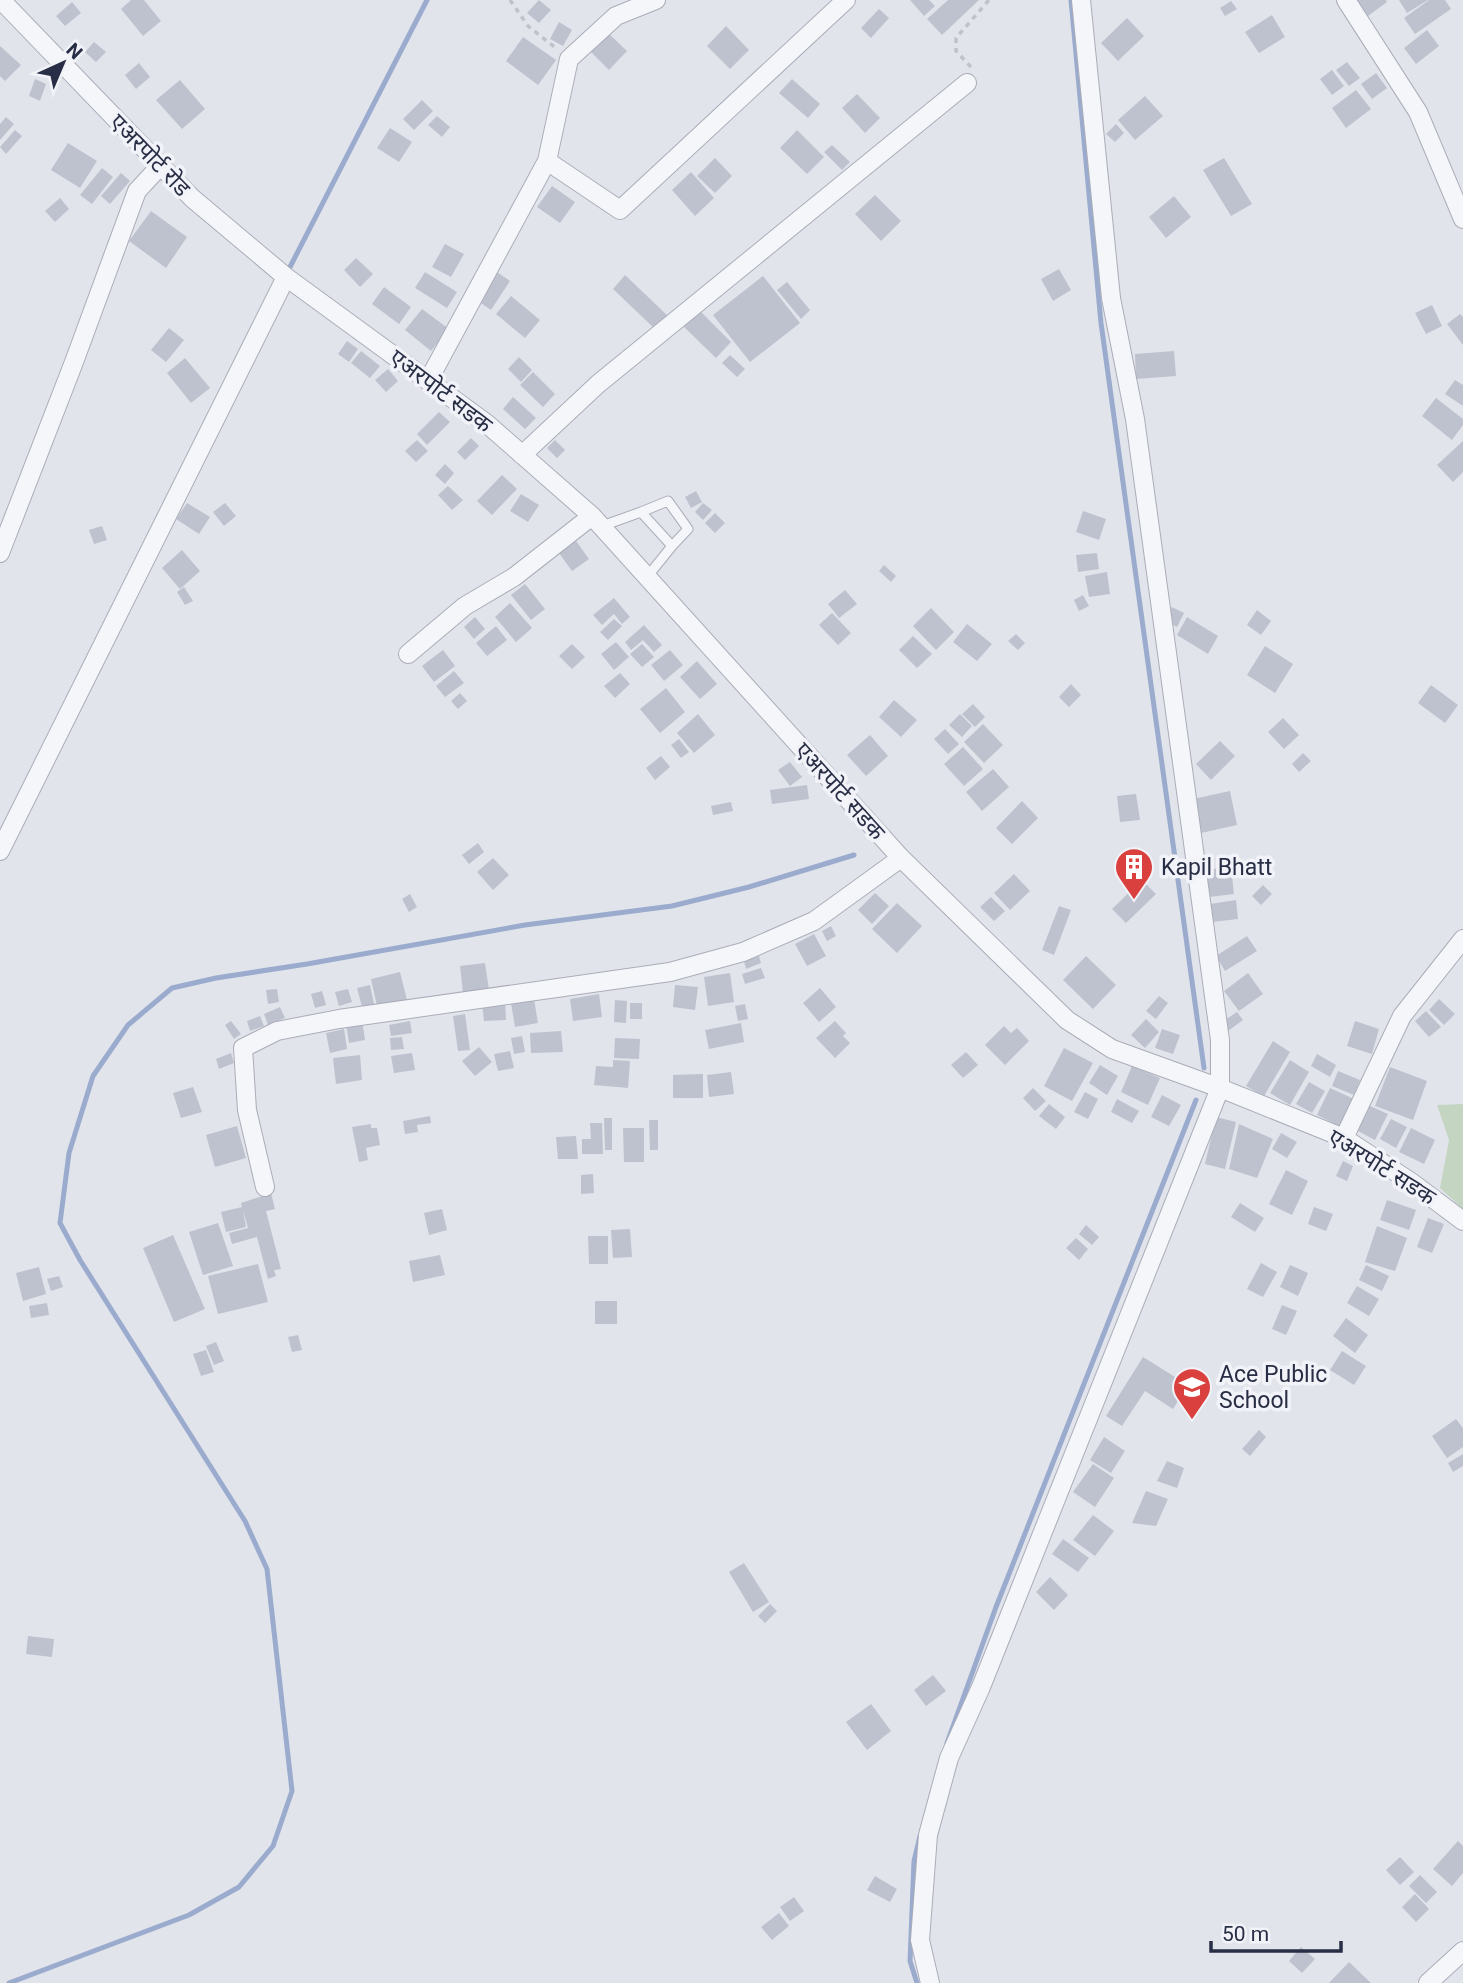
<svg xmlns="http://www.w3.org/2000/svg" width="1463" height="1983" font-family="Roboto,'Noto Sans Devanagari',sans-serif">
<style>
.green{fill:#c4d6c2}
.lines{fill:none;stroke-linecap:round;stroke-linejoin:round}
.stream{stroke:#9aabce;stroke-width:5}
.building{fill:#bec2cf}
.service-casing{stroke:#aaadb9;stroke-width:11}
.minor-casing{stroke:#aaadb9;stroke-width:20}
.path{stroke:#c0c2ca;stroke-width:3.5;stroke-dasharray:5 5;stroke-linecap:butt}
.service{stroke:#f5f6f9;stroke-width:9}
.minor{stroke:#f5f6f9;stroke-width:18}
.labels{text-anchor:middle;stroke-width:7;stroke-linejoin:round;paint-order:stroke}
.street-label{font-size:23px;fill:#282e45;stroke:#f2f3f8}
.poi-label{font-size:23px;fill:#282e45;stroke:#f2f3f8;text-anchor:start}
</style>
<rect width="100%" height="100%" fill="#e2e4eb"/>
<path class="green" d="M1463,1104V1209L1440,1188L1449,1140L1437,1105Z"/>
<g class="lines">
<path class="stream" d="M1071,0L1101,323L1204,1068
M290,267L427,0
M947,1743L996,1607L1196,1100
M9,1983L189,1915L239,1887L273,1846L292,1791L267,1569L245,1521L80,1260L60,1223L69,1153L93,1076L128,1025L172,988L216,978L307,964L525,925L672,906L749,887L854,855
M917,1983L910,1961L914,1861L920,1836"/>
</g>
<path class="building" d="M131,0H144L161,21L143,36L121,9Z
M539,0L551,10L539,23L527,13Z
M910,0H929L935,6L924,16Z
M948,0H979L942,35L927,19Z
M1356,0H1386L1387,2L1368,16Z
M1399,0H1428L1407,13Z
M1429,0H1445L1451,9L1415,34L1404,18Z
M1231,1L1237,9L1225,16L1220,8Z
M72,2L81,13L65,26L56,16Z
M879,9L889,18L871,38L861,28Z
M1272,15L1285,37L1259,53L1245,32Z
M1127,18L1144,36L1118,61L1101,43Z
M559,22L572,30L563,46L550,39Z
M726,26L749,50L730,69L707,46Z
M1427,30L1439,46L1416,64L1404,48Z
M607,32L627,51L609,70L590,51Z
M523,37L556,60L538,85L506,61Z
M94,42L106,52L96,62L85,52Z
M0,46L21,65L5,81L0,76Z
M1347,62L1360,78L1349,86L1336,70Z
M139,63L150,77L136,89L125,75Z
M1332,70L1344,86L1332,95L1320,79Z
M1376,73L1387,88L1372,99L1361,84Z
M35,79L46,84L40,101L29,96Z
M792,79L820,104L808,118L779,93Z
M180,80L205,109L182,129L156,100Z
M1356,90L1371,109L1346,128L1332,108Z
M857,94L880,118L865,133L842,108Z
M1145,96L1163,116L1135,140L1118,120Z
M422,100L433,111L414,130L403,119Z
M437,116L450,127L442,137L428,125Z
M6,117L14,124L0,140V124Z
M1116,124L1124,133L1115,142L1106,134Z
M390,128L412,142L399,162L377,148Z
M15,130L22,136L6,154L0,147Z
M797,130L824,157L807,174L780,148Z
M68,143L97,161L80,188L51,170Z
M832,145L850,162L842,170L824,152Z
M715,158L732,176L715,193L697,176Z
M1224,158L1252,204L1231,216L1203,170Z
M102,168L113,177L92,204L80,195Z
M691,172L714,198L695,216L672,190Z
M121,173L130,181L110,204L101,196Z
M552,186L575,202L560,223L537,207Z
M875,195L901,221L881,241L855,214Z
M1174,196L1191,217L1166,238L1149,217Z
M60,198L69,209L55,222L45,211Z
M151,211L187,237L166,268L129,241Z
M445,244L464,254L451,277L432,267Z
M356,258L373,274L360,287L344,270Z
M1059,269L1071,290L1053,301L1041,279Z
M425,272L457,292L447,308L415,288Z
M497,272L510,281L491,310L478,301Z
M625,275L668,316L655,329L613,289Z
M763,276L800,323L750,362L713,315Z
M787,282L810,310L801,319L777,290Z
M384,287L411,307L399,324L372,304Z
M511,296L540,320L525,338L496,314Z
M1432,305L1442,326L1426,334L1415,313Z
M422,309L449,329L431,351L405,330Z
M699,310L731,342L716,358L684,327Z
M1460,314L1463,317V345L1447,324Z
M169,328L184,340L166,362L151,350Z
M347,341L358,349L349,362L338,354Z
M361,351L380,366L370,378L351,363Z
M1174,351L1176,376L1136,379L1135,354Z
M730,355L745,369L737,377L722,363Z
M519,357L532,370L521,382L508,369Z
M185,358L210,388L191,403L167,373Z
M388,369L398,381L386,392L375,380Z
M533,372L555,394L543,407L520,385Z
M1455,380L1463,385V406L1445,394Z
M513,397L536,418L525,429L503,409Z
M1436,398L1463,419V425L1452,440L1422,416Z
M439,412L450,422L427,445L417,434Z
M471,438L479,446L465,460L457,452Z
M417,440L428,451L416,462L405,451Z
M555,440L565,450L557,458L547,448Z
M1463,441V472L1453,482L1437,465Z
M445,464L454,473L445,484L435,475Z
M502,475L517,489L492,515L477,501Z
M448,486L463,500L452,510L438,495Z
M696,491L702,502L691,508L685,497Z
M521,494L539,505L528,522L510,511Z
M187,503L210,517L199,534L176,519Z
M225,503L236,516L224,526L213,512Z
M703,503L712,510L703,520L695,512Z
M1083,511L1106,519L1099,540L1076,532Z
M715,513L725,523L715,533L705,523Z
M102,526L107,540L94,544L89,530Z
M576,541L589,559L572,571L559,553Z
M182,550L200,571L180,589L162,568Z
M1097,553L1099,569L1078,572L1076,555Z
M884,565L896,576L891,582L879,571Z
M1107,572L1110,594L1089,597L1085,576Z
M525,584L545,609L531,620L511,595Z
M184,587L193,601L185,605L177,592Z
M845,590L857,604L839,618L828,604Z
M1083,595L1089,606L1079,611L1074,600Z
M614,598L630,617L622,624L614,614L602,625L593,615Z
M510,603L532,628L516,642L495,617Z
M1172,607L1184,613L1177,627L1165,621Z
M931,608L954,632L936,650L913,626Z
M1257,610L1271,621L1261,635L1247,625Z
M832,613L851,633L838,645L819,625Z
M475,617L485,629L474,639L464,627Z
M1187,617L1218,636L1208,654L1177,635Z
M614,619L622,626L608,640L600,632Z
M967,624L992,644L977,661L953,642Z
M644,625L662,645L654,652L643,640L631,650L625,642Z
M496,626L507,640L487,656L476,643Z
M1016,634L1025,643L1018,650L1008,641Z
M913,636L932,654L917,668L899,650Z
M616,642L629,657L614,670L601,654Z
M572,644L585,657L572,669L559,656Z
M642,644L654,657L642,667L630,654Z
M1265,646L1293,664L1275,693L1247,675Z
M443,650L455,666L434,682L422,666Z
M670,650L683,665L664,681L651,665Z
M697,661L717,684L700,699L680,677Z
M454,671L464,683L445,697L436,686Z
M620,673L630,684L615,698L604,686Z
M1071,684L1081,695L1069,707L1059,697Z
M1431,685L1458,705L1445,723L1418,703Z
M666,688L685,712L660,733L640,709Z
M460,693L467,701L458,709L451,701Z
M894,700L917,720L901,737L879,717Z
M973,704L985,717L975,727L962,714Z
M698,714L715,735L694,753L677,733Z
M960,714L972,726L962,737L949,725Z
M1283,718L1299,735L1284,749L1268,732Z
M983,724L1003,745L984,763L964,742Z
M945,729L959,744L948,754L934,739Z
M870,735L888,756L866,776L847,755Z
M679,739L689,752L681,758L671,745Z
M1220,741L1235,756L1211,780L1196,764Z
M963,747L983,769L964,786L944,764Z
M1303,753L1311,761L1299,772L1292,764Z
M661,756L670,767L655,780L646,768Z
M790,762L802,777L790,786L778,770Z
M993,769L1009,787L982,811L966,792Z
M807,785L809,799L772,804L770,790Z
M1230,791L1237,825L1201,833L1193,799Z
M1136,794L1140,820L1120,822L1117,796Z
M1022,801L1038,818L1012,844L996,828Z
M731,802L733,811L713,815L711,806Z
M478,843L484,852L469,864L462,855Z
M493,858L509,875L493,890L477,872Z
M1231,867L1234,894L1209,897L1205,870Z
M1014,874L1030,891L1010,910L994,893Z
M1142,880L1156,894L1126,923L1112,909Z
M1263,885L1272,894L1261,905L1252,896Z
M875,893L889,906L872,924L858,910Z
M410,894L417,907L409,912L402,899Z
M991,897L1005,911L994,921L980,907Z
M1236,900L1238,919L1212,922L1210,904Z
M897,903L922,926L897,953L872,929Z
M1059,906L1071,910L1054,955L1042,950Z
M831,926L836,936L827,941L822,931Z
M814,934L826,956L807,966L795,944Z
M1247,936L1257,951L1225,971L1216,956Z
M759,956L761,963L746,969L744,961Z
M1086,956L1116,985L1093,1009L1063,980Z
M485,963L489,990L463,993L460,966Z
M761,968L765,978L745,984L742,974Z
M400,972L407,1000L377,1006L371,979Z
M730,973L734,1002L708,1006L704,977Z
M1248,973L1263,994L1239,1011L1224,991Z
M370,985L374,1004L362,1007L357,988Z
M675,985L698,987L695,1010L673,1007Z
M820,988L836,1007L819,1022L803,1003Z
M277,989L279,1002L268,1004L266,990Z
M348,989L352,1002L339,1006L335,992Z
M322,991L326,1005L315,1008L311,994Z
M599,994L602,1017L573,1021L570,999Z
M1159,996L1168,1003L1156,1019L1146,1011Z
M534,999L538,1023L515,1027L511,1003Z
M1439,999L1455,1014L1444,1025L1429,1010Z
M615,1000L627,1001L626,1023L614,1022Z
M505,1001L506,1020L484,1021L482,1003Z
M630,1003H642V1019H630Z
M745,1004L748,1019L738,1021L735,1006Z
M280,1007L285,1018L268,1025L264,1014Z
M1426,1011L1441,1027L1429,1037L1415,1021Z
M1237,1012L1243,1020L1228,1031L1222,1022Z
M465,1014L470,1050L458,1051L453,1016Z
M260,1016L264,1026L250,1031L247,1021Z
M1146,1019L1159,1032L1145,1048L1131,1035Z
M362,1020L365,1040L349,1043L346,1023Z
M231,1021L241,1034L234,1039L225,1025Z
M410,1021L412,1033L391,1036L389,1025Z
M835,1021L846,1033L843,1036L850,1043L835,1058L816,1038Z
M1355,1021L1379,1029L1372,1054L1347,1046Z
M741,1023L744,1042L709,1049L705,1030Z
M1004,1026L1011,1033L1017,1028L1029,1041L1005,1065L985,1045Z
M344,1029L347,1049L330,1053L326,1033Z
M1162,1029L1180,1035L1173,1054L1155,1048Z
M561,1031L563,1052L531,1053L530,1033Z
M522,1036L525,1052L514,1054L511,1038Z
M402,1037L404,1049L391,1050L390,1038Z
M615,1038L640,1039L639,1059L614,1058Z
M1273,1041L1290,1052L1264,1096L1246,1086Z
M479,1047L492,1062L475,1076L462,1061Z
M1064,1048L1093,1063L1072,1101L1044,1086Z
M510,1051L514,1068L498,1071L494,1054Z
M966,1052L978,1065L963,1078L951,1065Z
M231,1053L234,1063L219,1069L216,1059Z
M412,1053L415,1070L394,1073L391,1056Z
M1317,1054L1336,1065L1330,1077L1311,1066Z
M360,1055L362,1080L336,1084L333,1058Z
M613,1060L630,1061L628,1088L594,1085L596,1066L613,1067Z
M1290,1060L1309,1072L1290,1105L1270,1093Z
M1100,1065L1118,1076L1107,1095L1089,1083Z
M1132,1066L1160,1078L1148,1105L1121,1092Z
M1390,1067L1427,1081L1413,1120L1375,1106Z
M1338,1071L1360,1080L1354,1095L1332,1086Z
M731,1072L734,1094L709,1097L707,1075Z
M703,1074V1098H673V1075Z
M1309,1082L1325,1091L1312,1113L1296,1104Z
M193,1087L202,1112L181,1118L173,1093Z
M1033,1088L1046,1101L1035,1111L1023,1098Z
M1330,1088L1354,1099L1341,1127L1317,1115Z
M1085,1092L1098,1099L1088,1119L1074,1112Z
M1162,1095L1181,1105L1169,1126L1151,1117Z
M1117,1099L1139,1111L1132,1123L1111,1112Z
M1049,1104L1065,1117L1056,1129L1039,1116Z
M1370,1106L1388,1114L1375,1140L1358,1131Z
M430,1116L431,1123L417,1125L418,1132L405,1134L403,1121Z
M1216,1117L1236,1122L1225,1169L1205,1164Z
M604,1118H612V1150H605Z
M1391,1119L1407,1127L1396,1148L1380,1139Z
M649,1120H658V1150H650Z
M590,1123H602L603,1154H582V1139H591Z
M371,1124V1128H377L380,1145L366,1148L368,1160L359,1162L352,1127Z
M1239,1124L1273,1139L1257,1178L1229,1169Z
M237,1126L246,1158L215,1167L206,1135Z
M623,1128H644V1162H624Z
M1411,1128L1435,1140L1424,1164L1399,1152Z
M1281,1133L1297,1142L1287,1158L1272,1149Z
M576,1136L578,1159H558L556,1137Z
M1343,1161L1353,1166L1347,1181L1336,1176Z
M1286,1170L1308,1181L1292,1215L1269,1204Z
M593,1174L594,1193L581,1194V1175Z
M271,1193L275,1209L266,1211L281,1269L274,1270L276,1276L268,1279L257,1237L232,1244L229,1233L248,1228L243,1210L246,1227L226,1232L221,1212L242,1207L241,1203Z
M1387,1200L1416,1210L1409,1230L1380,1220Z
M1240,1203L1264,1218L1255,1232L1231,1217Z
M1314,1207L1333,1214L1326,1231L1308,1224Z
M442,1209L447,1230L429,1235L424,1213Z
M1428,1218L1444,1224L1432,1253L1417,1247Z
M218,1223L233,1266L203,1275L189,1232Z
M1086,1225L1099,1237L1092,1245L1079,1234Z
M1377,1226L1407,1238L1395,1271L1365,1262Z
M630,1229L632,1257L613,1258L611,1230Z
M173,1235L205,1309L174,1322L143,1248Z
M588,1236H608V1264H589Z
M1076,1238L1088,1249L1079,1260L1066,1248Z
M440,1255L445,1275L413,1282L409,1261Z
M1261,1263L1277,1272L1263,1297L1247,1289Z
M258,1264L268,1302L218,1314L208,1276Z
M1290,1265L1308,1273L1298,1296L1280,1287Z
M1366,1265L1389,1276L1382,1291L1359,1280Z
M39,1267L46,1294L23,1301L16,1273Z
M59,1276L63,1287L51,1291L47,1279Z
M1357,1286L1379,1299L1369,1316L1347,1303Z
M595,1301H617V1324H595Z
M47,1303L49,1315L31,1318L29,1306Z
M1282,1305L1297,1311L1286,1335L1272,1329Z
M1346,1318L1368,1335L1355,1353L1333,1336Z
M298,1335L302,1350L292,1352L288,1337Z
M216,1342L224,1361L214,1365L206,1346Z
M206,1350L214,1372L201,1376L193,1354Z
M1342,1351L1366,1366L1354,1385L1330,1370Z
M1143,1357L1188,1385L1173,1409L1145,1391L1122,1426L1106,1416Z
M1456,1419L1463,1428V1447L1447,1458L1432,1436Z
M1259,1430L1266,1437L1250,1456L1242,1449Z
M1104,1437L1125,1451L1111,1473L1090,1460Z
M1463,1454V1466L1453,1472L1448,1463Z
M1167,1461L1184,1468L1177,1488L1157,1481Z
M1093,1464L1114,1478L1095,1507L1073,1492Z
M1146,1491L1168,1499L1156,1526L1132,1523Z
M1093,1515L1114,1531L1095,1556L1073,1540Z
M1063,1539L1089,1558L1078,1572L1052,1554Z
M744,1563L769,1602L753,1612L729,1572Z
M1050,1577L1068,1595L1054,1610L1036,1592Z
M770,1604L777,1611L765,1623L758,1616Z
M28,1636L54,1639L52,1657L26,1654Z
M933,1675L946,1691L926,1706L914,1690Z
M871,1704L891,1731L867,1750L846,1722Z
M1458,1841L1463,1846V1873L1452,1886L1433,1869Z
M1400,1857L1414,1872L1400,1885L1386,1870Z
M1420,1875L1437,1892L1426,1903L1409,1886Z
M875,1876L897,1889L890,1902L867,1890Z
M1415,1894L1429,1909L1416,1922L1402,1907Z
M794,1897L804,1911L790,1921L780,1907Z
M779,1913L789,1926L772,1940L761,1927Z
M1301,1947L1315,1959L1302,1973L1289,1961Z
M1349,1962L1371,1983H1329Z"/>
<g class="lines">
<defs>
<path id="service" d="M641,512L668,501L688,529L672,546
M602,526L641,512L672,546L647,577"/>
<path id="minor" d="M1,0L192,198L286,277L486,423L592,516L901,858L1067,1020L1112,1049L1220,1088L1344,1138L1411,1182L1463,1221
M1346,0L1418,112L1463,219
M547,161L620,210L846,0
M428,381L547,161L569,59L616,16L656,0
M522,455L598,384L967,83
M0,553L74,362L137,191L161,165
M408,654L465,606L514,577L592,516
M0,851L286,277
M1344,1138L1402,1016L1463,939
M265,1187L247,1110L243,1048L277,1031L339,1019L670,972L743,952L814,921L901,858
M930,1983L920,1940L928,1835L949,1758L981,1687L1220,1088V1040L1135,419L1111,298L1081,0
M1428,1983L1463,1951"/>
</defs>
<use href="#service" class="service-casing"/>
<use href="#minor" class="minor-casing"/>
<path class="path" d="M510,0L528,26L557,49
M971,67L956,51V38L989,0"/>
<use href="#service" class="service"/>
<use href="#minor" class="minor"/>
</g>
<defs>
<symbol id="building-pin" viewBox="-11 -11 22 30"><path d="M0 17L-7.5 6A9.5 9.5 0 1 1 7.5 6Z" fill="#d9403e" stroke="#f2f3f8"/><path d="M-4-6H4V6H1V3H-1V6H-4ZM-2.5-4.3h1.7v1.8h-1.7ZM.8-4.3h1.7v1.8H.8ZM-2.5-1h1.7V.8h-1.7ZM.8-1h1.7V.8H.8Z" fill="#fff"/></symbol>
<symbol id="school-pin" viewBox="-11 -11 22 30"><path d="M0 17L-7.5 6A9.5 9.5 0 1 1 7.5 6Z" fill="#d9403e" stroke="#f2f3f8"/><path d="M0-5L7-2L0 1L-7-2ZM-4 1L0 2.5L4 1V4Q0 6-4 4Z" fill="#fff"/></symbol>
</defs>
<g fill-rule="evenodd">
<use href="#building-pin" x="1112" y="845" width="44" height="60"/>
<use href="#school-pin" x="1170" y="1365" width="44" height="60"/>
</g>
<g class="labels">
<g class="street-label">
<text transform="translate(150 155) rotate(46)" y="8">एअरपोर्ट रोड</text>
<text transform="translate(441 391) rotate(37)" y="8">एअरपोर्ट सडक</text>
<text transform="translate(840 791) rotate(48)" y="8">एअरपोर्ट सडक</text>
<text transform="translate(1382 1167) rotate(32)" y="8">एअरपोर्ट सडक</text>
</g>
<g class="poi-label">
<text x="1161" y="875">Kapil Bhatt</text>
<text x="1219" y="1382">Ace Public<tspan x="1219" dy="26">School</tspan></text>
</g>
</g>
<g transform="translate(63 63) rotate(44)" stroke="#f2f3f8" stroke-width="5" paint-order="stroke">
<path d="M0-5L12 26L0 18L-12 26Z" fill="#282e45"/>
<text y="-10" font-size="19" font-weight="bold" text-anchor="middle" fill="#282e45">N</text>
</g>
<path d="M1211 1941v10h130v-10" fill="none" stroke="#282e45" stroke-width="3.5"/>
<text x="1222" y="1941" font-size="21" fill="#282e45" stroke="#f2f3f8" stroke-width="5" paint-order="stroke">50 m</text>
</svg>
